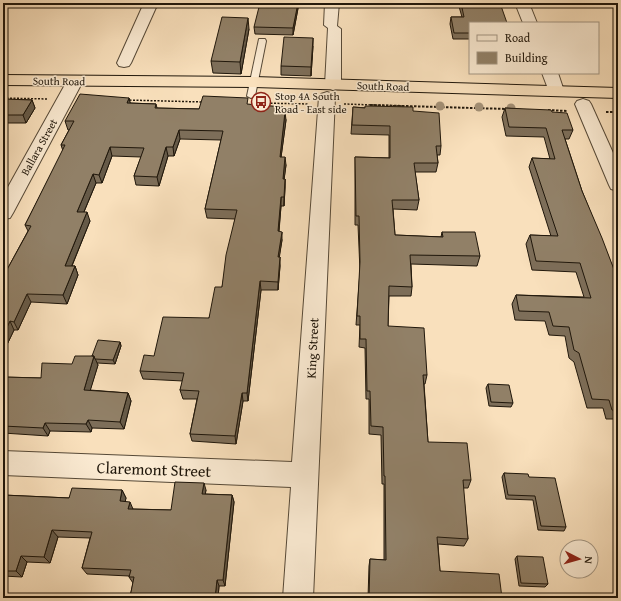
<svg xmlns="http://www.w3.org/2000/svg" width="621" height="601" font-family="'Gentium Book Plus',serif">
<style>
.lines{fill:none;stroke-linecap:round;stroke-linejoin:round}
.service-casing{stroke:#564937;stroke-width:2}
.minor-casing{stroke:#564937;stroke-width:2}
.trunk-casing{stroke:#20170b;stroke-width:2}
.path-far1{stroke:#20170b;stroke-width:1.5;stroke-dasharray:2 1.5;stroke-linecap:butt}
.path{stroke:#20170b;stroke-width:2;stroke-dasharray:2.5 1.5;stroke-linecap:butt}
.service{fill:#fbebd3;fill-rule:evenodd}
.minor{fill:#fbebd3;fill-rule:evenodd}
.trunk{fill:#f9e0bc;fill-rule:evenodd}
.tree{fill:#a49177}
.wall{fill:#7d6e59;stroke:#20170b}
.shaded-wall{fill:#665a48;stroke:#20170b}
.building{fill:#918067;stroke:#20170b}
.labels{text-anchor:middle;stroke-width:3;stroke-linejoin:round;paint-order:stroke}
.far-street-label{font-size:11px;fill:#20170b;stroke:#fbebd3}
.far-poi-label{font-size:11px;fill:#20170b;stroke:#fbebd3;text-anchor:start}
.street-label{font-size:13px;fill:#20170b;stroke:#fbebd3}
.near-street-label{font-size:16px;fill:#20170b;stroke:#fbebd3}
</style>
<rect width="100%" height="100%" fill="#f9e0bc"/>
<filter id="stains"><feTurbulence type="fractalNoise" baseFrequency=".005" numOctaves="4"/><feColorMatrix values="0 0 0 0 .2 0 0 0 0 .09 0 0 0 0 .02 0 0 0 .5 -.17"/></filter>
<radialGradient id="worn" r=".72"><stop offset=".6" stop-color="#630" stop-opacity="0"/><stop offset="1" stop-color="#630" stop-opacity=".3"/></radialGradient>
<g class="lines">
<defs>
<path id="service" d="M259,39H265L266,41L255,96L251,98L247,96Z"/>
<path id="minor" d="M144,3H158L131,63L129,66L124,67L119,66L117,63Z
M325,3H339L337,26L341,29V85L338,88L333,90L328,88L325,85L328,28L324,25Z
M515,3H529L537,23H523Z
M542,73H558L564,91L562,94L556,96L550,94Z
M75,76L80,78L83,81L13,213L10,218L3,219V196L67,81L70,78Z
M327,92L333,94L335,97L313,598H283L291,487L3,475V451L292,462L319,97L321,94Z
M583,99L589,101L591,104L618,164V191L611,189L609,185L575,104L577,101Z"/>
<path id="trunk" d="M3,75L253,77L618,88V98L253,87L3,85Z"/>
</defs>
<use href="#service" class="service-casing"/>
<use href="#minor" class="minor-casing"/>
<use href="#trunk" class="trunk-casing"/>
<path class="path-far1" d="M3,98L47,99
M126,100L203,102
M260,103L309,104
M344,104L402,106"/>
<path class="path" d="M370,105L507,109
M548,110L567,111
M606,112H618"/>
<use href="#service" class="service"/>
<use href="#minor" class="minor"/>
<use href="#trunk" class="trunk"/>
</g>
<g class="tree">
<circle cx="440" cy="106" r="4.5"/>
<circle cx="479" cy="107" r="4.5"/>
<circle cx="511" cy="108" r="4.5"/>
</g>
<path class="wall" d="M299,3L293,35L255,34L254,27Z
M458,3H500L470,23V39H453L450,24L451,17H462Z
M249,29L241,74L213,73L211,61Z
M313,46L311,76L281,75V66Z
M129,98L130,103L156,104L157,108L199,109L249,105L283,107V112L286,120L281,157L286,165L284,179H285V188L284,206H281L279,232L282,240L279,257L280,266L278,290H261L248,401H243L236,444L192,441L190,434L197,399H183L180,390L183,381L143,379L140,371L154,356L209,318L222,287L235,219L207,218L205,209L221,140L180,139L174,156H168L159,186L136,185L134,176L141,157L112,156L102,183H96L84,212L90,221L72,266H75L78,275L67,304L31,302L18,330H14L3,353V277L28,231L25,225L63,151L61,145L69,130H68L65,121Z
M3,99L32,100L35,108L26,123H3Z
M353,107L413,111L441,146L440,155H437L438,163L436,172H415L419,200L417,210L393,209L395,235L441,237L442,232L480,256L477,266L411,264L412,287L411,296H389L388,326L427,375L425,384H424L428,442L471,480L468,488H463L468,539L464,546L438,544L440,571L502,598H368L369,566L370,559L384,560V484H382L381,435L369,434V399H366L365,348L359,347L360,325H356L360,271L358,225H355V157L389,158V135L351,134Z
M505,108L552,112L573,130L569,139H565L582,191L618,280V419H606L603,408H587L574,362L569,358L565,336L549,335L545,321L515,320L512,304L516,295L584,297L576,272L532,270L526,244L530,235L551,236L529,167L532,158L550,159L544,137L506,136L502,117Z
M120,342L121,346L115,364L97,363L98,365L90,390L128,393L131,401L124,429L92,428L91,432L50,431L48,436L3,433V377L41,378L92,356Z
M488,384L513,403L511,407L489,406L486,388Z
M504,473L529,477L566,527L564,531L538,530L533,500L506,499L502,477Z
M122,490L126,498L125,501L133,509L171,510L206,490L205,494L232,495L234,502L225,586H219L218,598H131L130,597L133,583L129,577V576L87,574L82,568L90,538L58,537L50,563L27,562L22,577L3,576V495L69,498Z
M517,556L548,584L545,587L519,586L515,559Z"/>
<path class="shaded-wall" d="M298,3H299L293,35V28Z
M248,18L249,29L241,74L240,62Z
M313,38V46L311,76V67Z
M129,98L131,106L127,103Z
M32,100L35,108L26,123L23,115Z
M285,112L286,120L280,165V157Z
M179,130L180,139L174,156L173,147Z
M110,147L112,156L102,183L99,175Z
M166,147L168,156L159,186L157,177Z
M285,157L286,165L283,188V179Z
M93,174L96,183L80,221L77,212Z
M285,179V188L284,206V197Z
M281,197V206L278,240V231Z
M87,212L90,221L68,275L65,266Z
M282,232V240L278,266V257Z
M280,257V266L278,290V282Z
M75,266L78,275L67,304L63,295Z
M260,281L261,290L248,401L247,393Z
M27,294L31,302L18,330L14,322Z
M10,321L14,330L3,353V335Z
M120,342L121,346L115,364L113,360Z
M94,356L98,365L88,398L84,390Z
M128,393L131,401L124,429L120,422Z
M242,393L243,401L236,444L235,436Z
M88,420L92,428L91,432L86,424Z
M45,423L50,431L48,436L43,428Z
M204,483L206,490L204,502L202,494Z
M122,490L126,498L124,508L120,501Z
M232,495L234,502L225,586L223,580Z
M130,502L133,509L131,516L128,509Z
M52,530L58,537L50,563L44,557Z
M21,556L27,562L22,577L16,571Z
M217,580L219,586L218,598H215Z"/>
<path class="building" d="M260,3H298L293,28L254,27Z
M461,3H500L507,23H470V33H454L451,17H464Z
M222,17L248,18L240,62L211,61Z
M284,37L313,38L311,67L281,66Z
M80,94L129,98L127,103L156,104L155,108L199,109L203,96L248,98L247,104L283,107L282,112H285L280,157H285L283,179H285L284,197H281L278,231L282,232L278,257H280L278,282L260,281L247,393H242L235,436L190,434L199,391L180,390L184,373L140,371L144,355L154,356L163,317L209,318L215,287H222L226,255L237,210L205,209L223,131L179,130L173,147H166L157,177L134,176L144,148L110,147L99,175L93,174L77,212H87L65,266H75L63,295L27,294L14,322L10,321L3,335V277L31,226L25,225L65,145H61L74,121H65Z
M3,99L32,100L23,115H3Z
M365,106L413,107V111L439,113L441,146H436L438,163H414L419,200H392L395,235L443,237L442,232H475L480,256L410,255L412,287L389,286L388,326L424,328L427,375H423L428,442L467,443L471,480H463L468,539L437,537L440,571L499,574L502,598H369L370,559L386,560L385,476H384L383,427L371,426L370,391H367L366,339H360V316H357L360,262L359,216H356L355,157L390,158V126L352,125L353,107L365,108Z
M505,108L551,110L552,112L567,113L573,130H562L582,191L602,238L618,280V411L612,410L609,400L592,399L579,353L574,350L569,327L553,326L549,312L519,311L516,295L591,298L580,263L536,261L530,235L558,236L532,158L555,159L546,128L509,127Z
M98,340L120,342L113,360L95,359L94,356H92Z
M75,356H94L84,390L128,393L120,422L88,420L86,424L45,423L43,428L3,426V377L41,378L42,363L72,364Z
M488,384L509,385L513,403L491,402Z
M504,473L528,474L529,477L555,478L566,527L541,526L535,496L508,495Z
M175,482L204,483L202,494L232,495L223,580H217L215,598H147L130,597L134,577H129L131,570L82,568L92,532L52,530L44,557L21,556L16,571H3V495L69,498L72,488L122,490L120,501L130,502L128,509L171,510Z
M517,556L543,557L548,584L521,583Z"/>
<defs>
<symbol id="bus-ring" viewBox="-11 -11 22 22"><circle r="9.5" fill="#fbebd3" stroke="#8f2418" stroke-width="1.5"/><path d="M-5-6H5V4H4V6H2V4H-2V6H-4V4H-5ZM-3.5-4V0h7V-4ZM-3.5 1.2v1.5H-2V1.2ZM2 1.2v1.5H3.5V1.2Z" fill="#8f2418"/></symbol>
</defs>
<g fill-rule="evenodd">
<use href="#bus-ring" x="250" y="91" width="22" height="22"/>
</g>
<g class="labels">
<g class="far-street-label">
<text transform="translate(59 81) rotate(1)" y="4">South Road</text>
<text transform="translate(383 86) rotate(2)" y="4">South Road</text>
<text transform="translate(39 147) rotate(-61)" y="4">Ballara Street</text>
</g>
<g class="far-poi-label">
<text x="275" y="100">Stop 4A South<tspan x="275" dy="13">Road - East side</tspan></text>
</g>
<g class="street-label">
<text transform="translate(312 348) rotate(-87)" y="5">King Street</text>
</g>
<g class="near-street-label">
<text transform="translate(154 469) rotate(2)" y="6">Claremont Street</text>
</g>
</g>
<rect width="621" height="601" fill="none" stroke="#f9e0bc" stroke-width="16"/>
<rect x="4" y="4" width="613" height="593" fill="none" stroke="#20170b" stroke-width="2"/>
<rect x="8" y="8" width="605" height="585" fill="none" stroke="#20170b"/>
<rect x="469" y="22" width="130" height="52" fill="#fbebd3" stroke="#a39683"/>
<rect x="477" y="35" width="20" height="6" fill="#fbebd3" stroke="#a39683"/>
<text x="505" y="42" font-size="12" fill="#20170b">Road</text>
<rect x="477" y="52" width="20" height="12" fill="#918067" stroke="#a39683"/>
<text x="505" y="62" font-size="12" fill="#20170b">Building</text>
<g transform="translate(579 559) rotate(96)"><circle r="19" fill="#fbebd3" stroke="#a39683"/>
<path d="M0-3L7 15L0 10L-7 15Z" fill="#8f2418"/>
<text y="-6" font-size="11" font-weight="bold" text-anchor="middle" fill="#20170b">N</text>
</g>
<rect width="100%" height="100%" filter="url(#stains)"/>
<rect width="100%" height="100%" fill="url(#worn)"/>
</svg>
